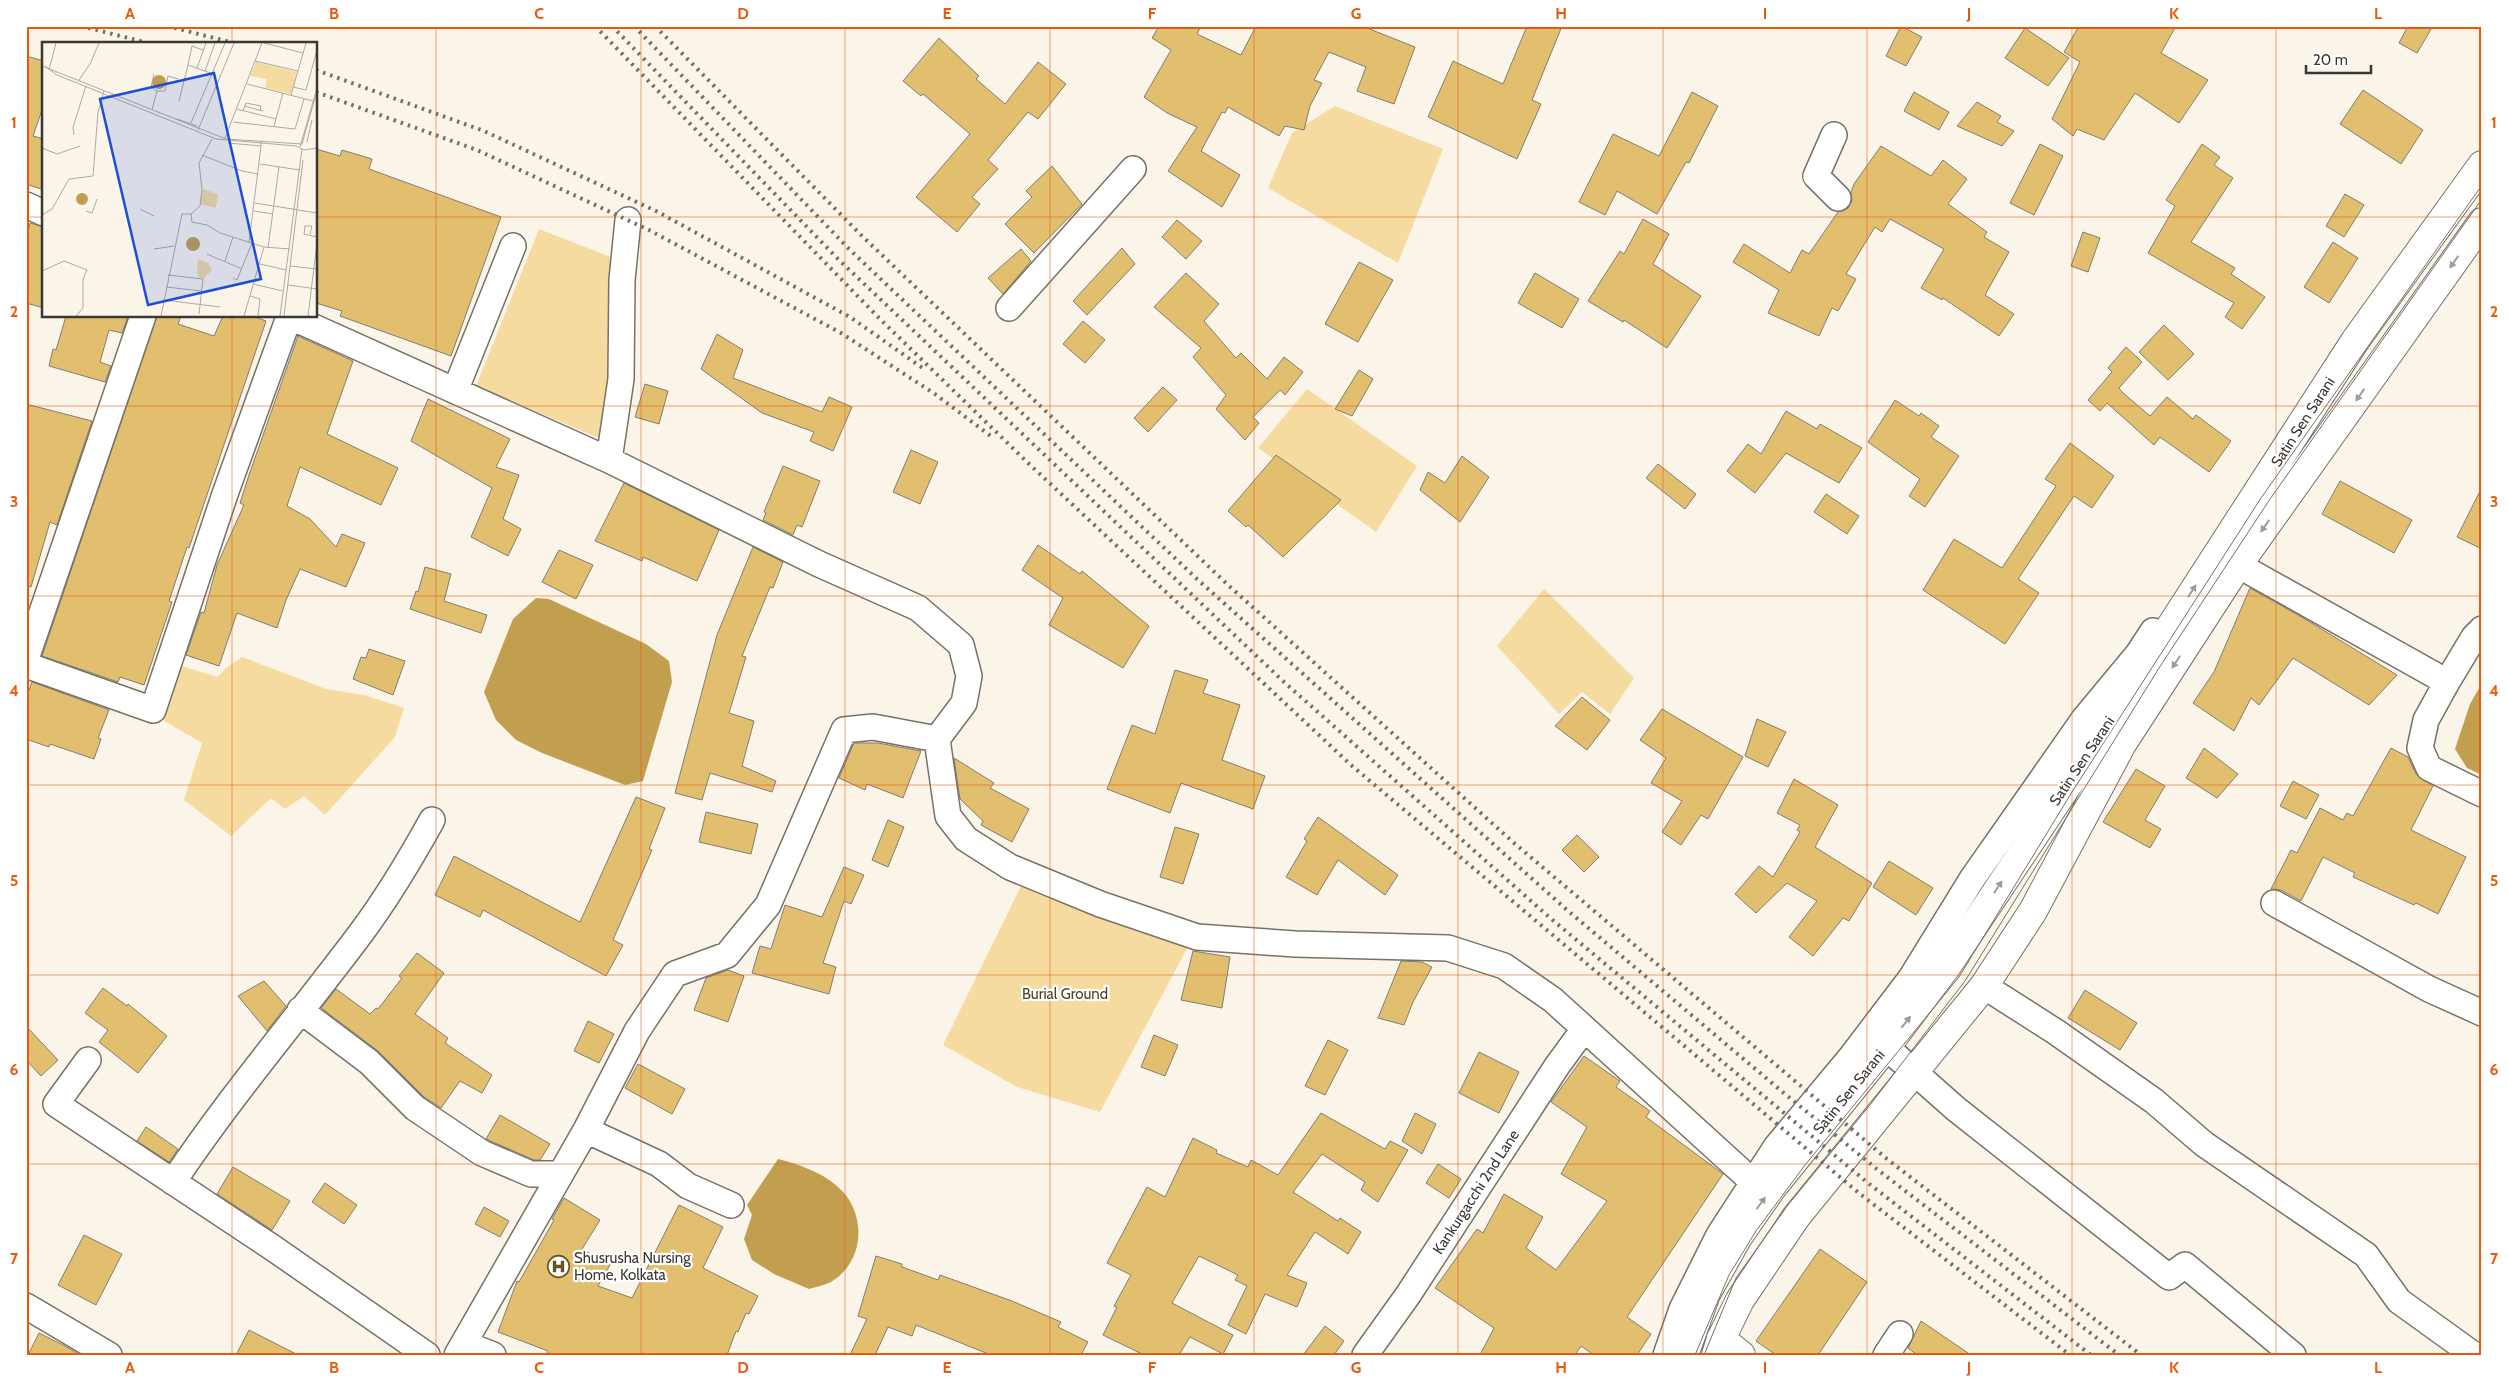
<svg xmlns="http://www.w3.org/2000/svg" width="2508" height="1381" font-family="Cabin,sans-serif">
<style>
.green{fill:#f5db9f}
.water{fill:#c19f4e}
.building{fill:#e2bf6e;stroke:#827d72}
.lines{fill:none;stroke-linecap:round;stroke-linejoin:round}
.minor-casing{stroke:#777267;stroke-width:28}
.tertiary-casing{stroke:#777267;stroke-width:30}
.secondary-casing{stroke:#777267;stroke-width:30}
.minor{stroke:#fff;stroke-width:25}
.tertiary{stroke:#fff;stroke-width:28}
.secondary{stroke:#fff;stroke-width:28}
.tram{stroke:#737069;stroke-width:1}
.rail{stroke:#737069;stroke-width:4;stroke-dasharray:2.5 5;stroke-linecap:butt}
.oneway{fill:#9c9c99}
.grid{fill:none;stroke:#e8590c;stroke-width:1;stroke-opacity:0.55}
.labels{text-anchor:middle;stroke-width:4.5;stroke-linejoin:round;paint-order:stroke}
.street-label{font-size:15px;fill:#3a3833;stroke:#fff}
.park-label{font-size:15px;fill:#51421f;stroke:#fff}
.poi-label{font-size:15px;fill:#3a3833;stroke:#fff;text-anchor:start}
.inset-road{fill:none;stroke:#aea9a0;stroke-width:1}
.view{fill:#1d4ed8;fill-opacity:0.15;stroke:#1d4ed8;stroke-width:2.5}
.inset-edge{fill:none;stroke:#3a3833;stroke-width:2.5}
.neatline{fill:none;stroke:#e8590c;stroke-width:2}
.grid-label{font-size:16px;text-anchor:middle;font-weight:bold;fill:#e8590c}
</style>
<rect width="100%" height="100%" fill="#fbf5e9"/>
<path class="green" d="M1335,106L1443,149L1398,263L1268,188L1292,133Z
M539,229L616,259L608,442L476,386Z
M1307,389L1417,466L1376,532L1258,448Z
M1544,589L1634,678L1610,714L1582,692L1559,714L1497,646Z
M242,657L326,689L364,695L404,708L395,737L325,815L304,796L285,809L271,798L231,836L184,800L202,743L161,719L176,664L217,677L226,668Z
M1024,880L1190,943L1100,1112L1017,1087L943,1045Z"/>
<path class="water" d="M536,598L549,599L646,644L669,661L672,682L643,781L625,785L542,753L516,740L496,720L484,692L513,619Z
M2482,683V775L2467,768L2455,749L2470,704Z
M778,1159C798,1164 821,1172 837,1186C867,1211 866,1261 831,1282C825,1285 816,1287 809,1289L774,1274L752,1260L744,1239L752,1215L747,1205Z"/>
<path class="building" d="M1159,26H1201L1197,34L1241,55L1256,26H1362L1415,47L1394,104L1357,91L1366,67L1329,52L1314,80L1322,83L1310,106L1304,130L1285,126L1279,136L1228,107L1225,113L1222,112L1201,151L1240,175L1222,207L1168,171L1197,127L1167,113L1144,97L1171,50L1152,38Z
M1527,26H1562L1532,100L1541,104L1517,159L1428,117L1453,61L1503,84Z
M1901,26L1922,37L1906,66L1886,56Z
M2079,26H2176L2161,53L2208,80L2179,123L2135,93L2104,140L2077,129L2073,136L2052,119L2080,62L2064,52Z
M2408,26H2433L2417,53L2399,43Z
M2025,28L2069,58L2048,86L2005,58Z
M939,38L979,76L976,79L1005,104L1038,62L1066,84L1038,119L1028,112L988,160L998,169L972,197L980,204L957,232L916,197L970,134L923,94L921,96L903,81Z
M26,56L44,61V104L33,136L44,139V190L26,184Z
M2363,90L2423,130L2401,164L2340,124Z
M1692,92L1718,106L1689,163L1686,162L1657,214L1617,191L1605,215L1579,202L1613,134L1659,156Z
M1914,92L1949,112L1939,130L1904,111Z
M1977,102L2001,116L1997,122L2014,131L2002,146L1957,126Z
M2040,144L2063,156L2034,215L2010,203Z
M2202,144L2220,157L2214,165L2233,178L2191,242L2235,268L2231,274L2265,297L2242,329L2225,317L2234,303L2148,253L2175,206L2166,200Z
M1881,146L1931,176L1943,160L1967,179L1948,204L1987,232L1984,237L2009,252L1985,295L2014,314L1999,336L1943,298L1942,300L1921,288L1944,249L1890,219L1882,232L1875,227L1846,274L1856,279L1838,311L1832,308L1819,336L1768,313L1779,290L1733,262L1744,244L1790,273L1802,250L1809,254L1838,212L1848,208L1852,201L1851,192L1854,184Z
M316,149L340,156L342,150L372,159L369,169L501,217L451,356L340,316L342,311L316,303Z
M1052,166L1082,204L1034,253L1005,224L1032,197L1026,191Z
M2345,194L2364,205L2344,237L2326,226Z
M1643,219L1669,234L1653,264L1701,296L1667,348L1624,320L1623,322L1588,301L1620,251L1624,254Z
M1177,220L1202,241L1186,259L1162,237Z
M30,223L44,227V308L26,303V239Z
M2083,232L2100,238L2088,272L2071,266Z
M2333,242L2358,258L2329,303L2304,287Z
M1122,248L1135,264L1087,315L1073,301Z
M1021,249L1031,261L1003,294L988,278Z
M1359,262L1393,280L1358,342L1325,324Z
M1186,273L1219,304L1204,321L1236,358L1241,353L1267,379L1284,357L1303,372L1285,395L1280,390L1253,417L1259,423L1245,440L1216,409L1226,395L1193,357L1201,348L1154,307Z
M1535,273L1579,299L1562,328L1518,303Z
M66,316H128L122,333L109,330L100,362L111,366L105,382L49,366L53,349L56,350Z
M157,316H181L178,324L214,336L223,316H253L266,321L189,548L187,547L169,601L172,602L144,685L120,677L118,682L42,656Z
M1083,321L1105,340L1085,363L1063,344Z
M2164,325L2194,354L2168,380L2139,352Z
M717,334L743,350L733,378L822,412L829,397L852,407L833,451L810,441L814,432L762,413L701,369Z
M298,336L353,361L327,434L398,468L381,505L300,467L287,506L310,519L336,547L342,534L365,543L346,587L300,569L286,600L277,628L237,613L219,666L186,655L201,612L204,613L217,565L244,505L240,503L249,475Z
M2126,347L2142,362L2119,388L2122,392L2150,416L2167,397L2193,419L2196,415L2231,441L2209,472L2160,437L2154,445L2107,403L2100,411L2088,400L2112,372L2108,368Z
M1359,370L1373,379L1352,416L1335,409Z
M645,384L668,391L659,424L635,417Z
M1163,387L1177,400L1148,432L1134,418Z
M428,399L510,439L496,467L519,475L503,519L521,529L508,556L471,537L492,488L411,441Z
M1895,400L1919,416L1921,413L1939,426L1931,437L1959,456L1925,507L1909,496L1920,479L1868,442Z
M26,404L92,421L57,525L50,522L31,587L26,586Z
M1786,411L1817,429L1820,424L1862,448L1839,483L1786,453L1755,493L1727,471L1748,444L1761,454Z
M2070,443L2114,476L2092,508L2074,496L2018,579L2039,593L2005,644L1923,590L1954,539L2002,568L2056,486L2045,479Z
M911,450L938,462L920,504L893,492Z
M1276,455L1341,500L1283,557L1248,525L1246,527L1228,511Z
M1462,456L1489,477L1460,522L1420,490L1428,472L1445,483Z
M1658,464L1696,494L1685,509L1646,478Z
M783,466L820,481L802,527L797,525L793,535L763,520L766,513L764,512Z
M2340,481L2412,520L2394,553L2322,514Z
M624,483L719,530L697,581L643,557L642,561L595,541Z
M2482,487V549L2457,537Z
M1826,494L1859,516L1847,534L1814,512Z
M1038,545L1080,574L1082,571L1149,626L1123,668L1049,625L1063,598L1022,570Z
M753,547L783,562L773,588L770,587L742,656L746,657L729,713L754,721L742,766L776,781L772,792L710,773L702,800L675,793L717,635Z
M559,550L593,565L576,599L542,582Z
M425,567L451,574L444,601L487,615L481,633L410,609L416,591L418,592Z
M2250,588L2305,619L2397,675L2369,705L2293,658L2259,705L2251,698L2234,731L2193,703L2214,672Z
M369,649L405,661L393,695L353,679L361,657L366,658Z
M1175,670L1208,680L1203,693L1240,705L1222,760L1265,776L1253,809L1181,783L1170,813L1107,789L1132,725L1155,734Z
M32,682L109,710L98,738L101,739L94,759L50,744L49,747L26,739V698Z
M1582,697L1610,720L1587,750L1555,726Z
M1662,709L1743,757L1708,819L1701,815L1681,845L1662,832L1682,801L1651,783L1666,758L1640,740Z
M1757,719L1786,732L1768,767L1745,756Z
M854,743H878L921,751L903,798L867,784L865,790L839,778Z
M2204,748L2238,774L2217,798L2186,778Z
M2391,748L2408,757L2416,774L2433,786L2411,830L2466,857L2438,914L2416,903L2414,905L2353,877L2355,873L2323,857L2301,901L2281,890L2271,889L2291,850L2297,853L2320,808L2343,820L2347,813L2353,816Z
M954,758L994,783L990,788L1029,809L1012,842L981,825L983,821L960,799Z
M2136,769L2165,786L2145,820L2161,829L2150,848L2103,822Z
M1794,779L1838,805L1815,847L1872,883L1849,921L1843,918L1813,956L1789,937L1817,901L1787,883L1756,913L1735,894L1759,866L1773,877L1800,832L1797,830L1800,825L1777,813Z
M2293,781L2319,795L2306,819L2280,806Z
M636,797L665,808L649,849L652,850L613,940L623,945L606,976L483,910L480,917L435,895L454,856L580,922Z
M706,812L758,824L751,854L699,842Z
M1318,817L1398,875L1385,895L1338,860L1317,895L1286,877L1307,841L1304,839Z
M888,820L904,827L888,867L872,860Z
M1175,827L1199,834L1183,884L1160,877Z
M1577,835L1599,857L1584,872L1562,850Z
M1889,861L1933,888L1916,915L1873,887Z
M844,867L864,875L851,904L844,901L823,963L836,967L829,994L752,973L760,946L771,949L785,905L822,917Z
M1193,951L1230,957L1222,1008L1181,1000Z
M417,953L444,973L415,1014L448,1038L445,1043L492,1075L482,1093L460,1081L441,1108L424,1097L378,1051L321,1008L336,989L370,1014L376,1008L378,1009L402,978L399,976Z
M1401,961L1422,962L1432,967L1413,1002L1404,1025L1378,1018Z
M728,970L744,976L728,1022L694,1010L706,978Z
M264,981L286,1006L267,1031L238,996Z
M103,988L127,1006L128,1004L167,1036L138,1073L99,1042L108,1030L85,1013Z
M2085,990L2137,1023L2120,1050L2068,1018Z
M588,1021L614,1034L599,1063L574,1051Z
M26,1026L58,1060L41,1076L26,1060Z
M1154,1035L1178,1045L1165,1076L1141,1067Z
M1328,1040L1348,1050L1325,1095L1305,1086Z
M1479,1052L1519,1072L1499,1113L1459,1093Z
M1584,1056L1620,1081L1616,1087L1650,1111L1646,1117L1723,1174L1627,1317L1651,1334L1637,1355H1594L1581,1346L1575,1355H1480L1494,1328L1435,1288L1477,1229L1483,1233L1504,1194L1543,1217L1526,1248L1556,1270L1607,1201L1561,1174L1587,1127L1551,1102Z
M638,1064L685,1089L672,1114L625,1088Z
M1321,1113L1385,1149L1390,1141L1408,1150L1378,1202L1361,1190L1365,1182L1322,1154L1293,1192L1338,1221L1340,1218L1361,1232L1348,1254L1315,1232L1287,1275L1307,1283L1297,1307L1265,1294L1246,1334L1228,1325L1247,1286L1235,1280L1238,1275L1199,1256L1172,1303L1233,1335L1223,1354L1190,1337L1179,1355H1144L1103,1335L1117,1307L1114,1306L1131,1275L1107,1263L1147,1187L1165,1197L1193,1138L1217,1150L1216,1153L1248,1167L1251,1160L1278,1175Z
M1415,1113L1436,1124L1422,1154L1402,1141Z
M500,1115L550,1144L540,1160H534L486,1139Z
M146,1127L178,1149L169,1162L137,1141Z
M1438,1164L1461,1179L1449,1198L1426,1183Z
M233,1167L290,1201L272,1230L217,1194Z
M325,1183L357,1205L344,1224L312,1202Z
M564,1198L600,1220L582,1249L610,1265L598,1286L632,1298L679,1205L723,1227L703,1268L758,1296L749,1314L746,1313L738,1332L736,1331L727,1355H546L548,1351L498,1332L517,1281L519,1282L554,1220L552,1219Z
M484,1207L509,1221L500,1237L475,1224Z
M84,1235L122,1254L96,1305L58,1285Z
M1820,1249L1867,1282L1818,1355H1776L1756,1341Z
M876,1256L902,1264V1267L938,1280L940,1275L1012,1301L1061,1322L1058,1327L1088,1342L1081,1355H991L916,1325L912,1336L888,1327L875,1355H850L867,1319L858,1316Z
M1921,1321L1971,1355H1917L1908,1348Z
M1325,1326L1344,1341L1334,1355H1303Z
M249,1330L298,1355H236Z
M39,1333L65,1346L80,1355H28Z"/>
<g class="lines">
<defs>
<path id="minor" d="M1834,135L1816,176L1838,198
M26,205L44,213
M1009,308L1133,169
M289,316L609,460L819,564L918,608L961,645L969,676L964,703L937,739L873,727L844,730L768,905L727,955L675,974L637,1031L586,1130L457,1355
M455,391L513,246
M609,460L621,379L622,280L628,220
M2238,565L2447,682L2474,637L2482,629
M26,659L143,316
M26,665L153,710L225,494L289,317
M2447,682L2426,720L2420,748L2429,768L2482,794
M937,739L948,816L966,839L1010,867L1100,904L1197,937L1295,944L1448,948L1504,966L1553,1000L1753,1182
M2274,903L2429,989L2482,1013
M1984,986L2056,1032L2154,1101L2204,1144L2366,1255L2399,1301L2474,1355
M300,1010L369,1062L415,1108L482,1153L531,1174H560
M1886,1047L1956,1109L2169,1277L2185,1265L2293,1355
M88,1060L56,1104L273,1248L427,1355
M586,1130L659,1164L688,1186L731,1205
M173,1182C231,1095 299,1016 361,933C387,898 411,858 432,820
M26,1306L109,1355
M465,1344L493,1355
M1365,1355L1408,1295L1557,1066L1584,1029
M1666,1355L1682,1309L1719,1235L1776,1147L1851,1057L1911,978L1972,879L2084,719L2138,654L2153,631
M1886,1355L1900,1334"/>
<path id="tertiary" d="M1721,1339L1741,1355"/>
<path id="secondary" d="M1684,1355L1706,1294L1738,1237L1772,1188L1886,1047L1947,966L2087,756L2355,341L2482,165
M1716,1355L1721,1339L1740,1300L1796,1217L1984,986L2033,911L2122,744L2238,565L2482,222"/>
</defs>
<use href="#minor" class="minor-casing"/>
<use href="#tertiary" class="tertiary-casing"/>
<use href="#secondary" class="secondary-casing"/>
<use href="#minor" class="minor"/>
<use href="#tertiary" class="tertiary"/>
<use href="#secondary" class="secondary"/>
<path class="tram" d="M1695,1355L1729,1275L1756,1231L1805,1165L1959,977L2072,792L2261,498L2482,185
M1704,1355L1736,1278L1788,1205L1870,1105L1965,981L2159,668L2268,502L2482,199"/>
<path class="rail" d="M81,26L152,44
M167,26L238,44
M595,26L879,318L1027,462L1351,765L1860,1194L2070,1355
M612,26L839,260L1284,682L1549,917L1868,1183L2091,1355
M634,26L849,249L1197,579L1567,910L1785,1094L1878,1170L2119,1355
M655,26L862,236L1227,584L1514,843L1887,1159L2141,1355
M316,70L484,131L658,212L850,317L924,369
M316,92L477,150L649,230L841,333L935,394L992,437"/>
</g>
<defs><path id="oneway-solid" d="M-6-.8H1V-3.2L6.5 0L1 3.2V.8H-6Z" transform="scale(1.25)"/></defs>
<g class="oneway">
<use href="#oneway-solid" transform="translate(2454 262) rotate(125)"/>
<use href="#oneway-solid" transform="translate(2360 395) rotate(125)"/>
<use href="#oneway-solid" transform="translate(2265 526) rotate(125)"/>
<use href="#oneway-solid" transform="translate(2192 591) rotate(-57)"/>
<use href="#oneway-solid" transform="translate(2176 662) rotate(123)"/>
<use href="#oneway-solid" transform="translate(1998 887) rotate(-57)"/>
<use href="#oneway-solid" transform="translate(1906 1022) rotate(-52)"/>
<use href="#oneway-solid" transform="translate(1761 1203) rotate(-54)"/>
</g>
<path class="grid" d="M232,26V44M436,26V1355M641,26V1355M845,26V1355M1050,26V1355M1254,26V1355M1458,26V1355M1663,26V1355M1867,26V1355M2072,26V1355M2276,26V1355M26,217H44M316,217H2482M232,316V1355M26,406H2482M26,596H2482M26,785H2482M26,975H2482M26,1164H2482"/>
<defs>
<symbol id="hospital-ring" viewBox="-11 -11 22 22"><circle r="9.5" fill="#fff" stroke="#695523" stroke-width="1.5"/><path d="M-5-5h3v3.5h4V-5h3V5h-3V1.5h-4V5h-3Z" fill="#695523"/></symbol>
</defs>
<g fill-rule="evenodd">
<use href="#hospital-ring" x="546" y="1254" width="25" height="25"/>
</g>
<g class="labels">
<g class="street-label">
<text transform="translate(2303 422) rotate(-57)" y="5">Satin Sen Sarani</text>
<text transform="translate(2082 761) rotate(-56)" y="5">Satin Sen Sarani</text>
<text transform="translate(1849 1092) rotate(-51)" y="5">Satin Sen Sarani</text>
<text transform="translate(1476 1192) rotate(-57)" y="5">Kankurgacchi 2nd Lane</text>
</g>
<g class="park-label">
<text x="1065" y="999">Burial Ground</text>
</g>
<g class="poi-label">
<text x="574" y="1263">Shusrusha Nursing<tspan x="574" dy="17">Home, Kolkata</tspan></text>
</g>
</g>
<g transform="translate(42 42)">
<rect width="275" height="275" fill="#fbf5e9"/>
<path d="M214,20L255,30L249,52L223,46L225,37L208,34ZM161,147L176,152L174,166L158,162ZM156,217L166,221L170,228L162,236H157L155,231Z" fill="#f5db9f"/>
<path d="M110 40a7 7 0 1 1 14 0a7 7 0 1 1-14 0ZM34 157a6 6 0 1 1 12 0a6 6 0 1 1-12 0ZM144 202a7 7 0 1 1 14 0a7 7 0 1 1-14 0Z" fill="#c19f4e"/>
<path class="inset-road" d="M222,1L261,11M213,19L256,29M146,23L150,4L161,8M0,24L184,97L260,102L275,49M3,24L15,33L174,97L254,104L262,108L275,106M155,26L164,1M7,28L14,1M163,29L173,1M37,38L48,22L57,1M205,42L271,59M251,45L264,48L275,8M115,49H123L126,34L136,37M249,53L264,1M137,59L146,23L171,32M202,64L221,69M195,67L234,77M110,68L115,49L109,45L112,32M201,69L204,61L219,64L218,69M135,77L155,84M191,80L253,87L262,57M149,81L183,1M232,84L241,51M156,88L192,1M32,93L31,85L44,44M183,96L220,1M265,100L270,78M186,101L219,104V99M258,105L275,46M0,106L15,112L38,104M160,113L200,129L216,132M218,122L258,128M213,161L275,171M98,167L112,174M44,169L50,171L55,157M212,169L231,172M149,172L158,164L160,147L157,121L170,97M0,173L10,167L27,137L51,134L56,70L62,49M268,192L270,184H263L262,192L275,195M207,200L219,104M226,206L237,125M112,207L132,204M165,212L200,227M183,219L191,195M218,222L244,228M248,224L275,227M0,229L22,219L45,228L41,237V266L34,274M126,233L161,237L157,272M191,236L195,238L210,201M211,242L241,249M246,243L275,247M124,245L160,249M208,254L218,257L216,274M122,258L178,265M119,274L140,172H149L150,180L165,183L178,191L222,205L248,207M202,274L222,205M238,274L260,107M242,274L261,118M266,274L275,201"/>
<path class="view" d="M172,31L219,237L106,263L58,57Z"/>
<rect width="275" height="275" class="inset-edge"/>
</g>
<rect width="2508" height="1381" fill="none" stroke="#ffffff" stroke-width="55"/>
<path d="M2306 65v8h65v-8" fill="none" stroke="#3a3833" stroke-width="2.5"/>
<text x="2313" y="65" font-size="15" fill="#3a3833" stroke="#ffffff" stroke-width="4" paint-order="stroke">20 m</text>
<rect x="28" y="28" width="2452" height="1326" class="neatline"/>
<g class="grid-label">
<text x="130" y="19">A</text>
<text x="334" y="19">B</text>
<text x="539" y="19">C</text>
<text x="743" y="19">D</text>
<text x="947" y="19">E</text>
<text x="1152" y="19">F</text>
<text x="1356" y="19">G</text>
<text x="1561" y="19">H</text>
<text x="1765" y="19">I</text>
<text x="1969" y="19">J</text>
<text x="2174" y="19">K</text>
<text x="2378" y="19">L</text>
<text x="14" y="128">1</text>
<text x="2494" y="128">1</text>
<text x="14" y="317">2</text>
<text x="2494" y="317">2</text>
<text x="14" y="507">3</text>
<text x="2494" y="507">3</text>
<text x="14" y="696">4</text>
<text x="2494" y="696">4</text>
<text x="14" y="886">5</text>
<text x="2494" y="886">5</text>
<text x="14" y="1075">6</text>
<text x="2494" y="1075">6</text>
<text x="14" y="1264">7</text>
<text x="2494" y="1264">7</text>
<text x="130" y="1373">A</text>
<text x="334" y="1373">B</text>
<text x="539" y="1373">C</text>
<text x="743" y="1373">D</text>
<text x="947" y="1373">E</text>
<text x="1152" y="1373">F</text>
<text x="1356" y="1373">G</text>
<text x="1561" y="1373">H</text>
<text x="1765" y="1373">I</text>
<text x="1969" y="1373">J</text>
<text x="2174" y="1373">K</text>
<text x="2378" y="1373">L</text>
</g>
</svg>
